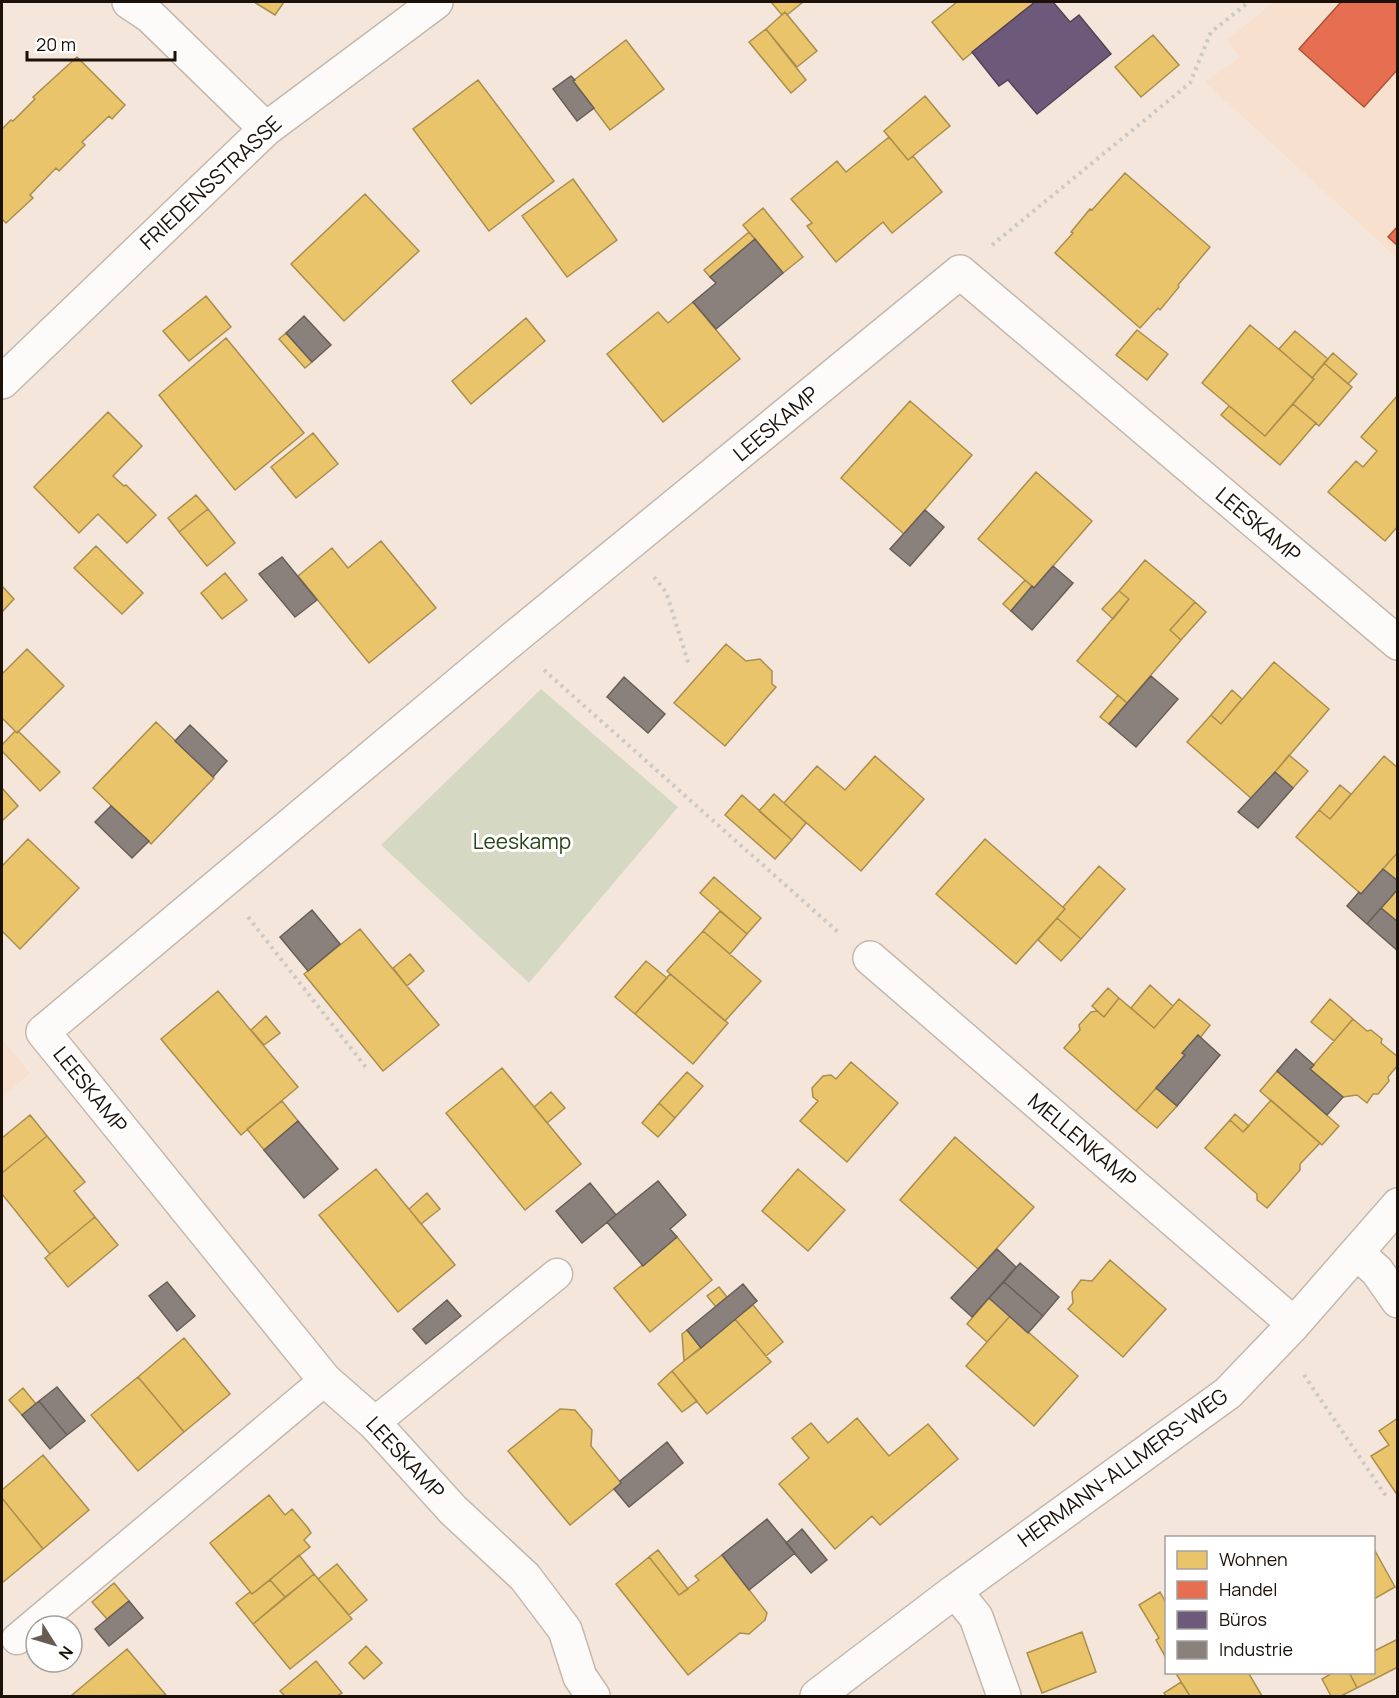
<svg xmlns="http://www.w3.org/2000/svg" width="1399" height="1698" font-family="Manrope,sans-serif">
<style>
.built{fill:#f7e0cd}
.green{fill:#d5d9c4}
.homes{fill:#e9c46a;stroke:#ab8e4d;stroke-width:1.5}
.shops{fill:#e76f51;stroke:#aa533b;stroke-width:1.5}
.offices{fill:#6d597a;stroke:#544358;stroke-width:1.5}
.industry{fill:#8a817c;stroke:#695f59;stroke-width:1.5}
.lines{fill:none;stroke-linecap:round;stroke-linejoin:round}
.service-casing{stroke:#c4b8ae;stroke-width:33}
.minor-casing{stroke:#c4b8ae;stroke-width:36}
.path{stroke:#cdc9c5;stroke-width:4;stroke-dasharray:3 4.5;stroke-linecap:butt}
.service{stroke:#fdfbf9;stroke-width:30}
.minor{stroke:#fdfbf9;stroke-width:33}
.labels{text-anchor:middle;stroke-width:6;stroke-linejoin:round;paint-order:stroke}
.street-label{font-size:21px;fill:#1b1108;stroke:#fff}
.park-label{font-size:21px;fill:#294515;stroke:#fff}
</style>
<rect width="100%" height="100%" fill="#f4e6da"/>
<path class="built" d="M1274,2H1397V258L1205,82L1240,57L1227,40Z
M2,1039L30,1073L2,1097Z"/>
<path class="green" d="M541,689L678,807L529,983L381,845Z"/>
<path class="homes" d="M254,2H284L275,15Z
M771,2H803L787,15L785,12L782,15Z
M957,2H1035L963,60L932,22Z
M785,12L817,51L797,67L766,29Z
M766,29L806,80L791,93L749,42Z
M1153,35L1179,65L1141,97L1115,67Z
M626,40L664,89L610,130L573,81Z
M77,57L125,105L112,119L109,116L82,142L85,145L59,171L56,168L30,195L33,198L6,223L3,220L2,222V129L11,120L13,121L35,99L33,97Z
M478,80L554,181L489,231L413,129Z
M925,96L950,126L908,160L884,131Z
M889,137L908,160L913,156L942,192L892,233L883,222L836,262L807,226L812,223L791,199L837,161L846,172Z
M1125,173L1210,247L1178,285L1179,287L1160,310L1158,308L1140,328L1055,253L1073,233L1071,232L1090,209L1092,210Z
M573,179L617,240L567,277L522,216Z
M365,194L419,251L344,321L291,264Z
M763,208L803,257L783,273L743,225Z
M749,232L755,239L710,277L704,270Z
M206,296L231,327L189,361L163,331Z
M693,302L740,359L663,422L607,354L658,312L668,323Z
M526,318L545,341L471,404L452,381Z
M1250,325L1314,379L1265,436L1202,383Z
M1137,330L1168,354L1147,380L1116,355Z
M1295,331L1328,359L1312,378L1279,349Z
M286,333L312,362L305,368L279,339Z
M226,338L304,433L235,490L159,395Z
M1333,353L1357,374L1348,384L1324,363Z
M1324,363L1352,387L1319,426L1293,404L1314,379L1312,378Z
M1398,395V526L1385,541L1328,492L1356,461L1363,467L1377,451L1361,437Z
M910,401L972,455L904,534L841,478Z
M1293,404L1316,423L1280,465L1221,415L1229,406L1265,436Z
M108,412L142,446L113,476L124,486L126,485L156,515L127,543L98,514L79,533L34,487Z
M313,433L338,464L296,498L271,467Z
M1036,472L1092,521L1034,588L978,539Z
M196,495L208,509L179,532L168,518Z
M208,509L235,543L207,566L179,532Z
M381,541L436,608L369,663L298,576L332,548L348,568Z
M96,546L143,593L122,614L74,568Z
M1145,560L1195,602L1170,630L1181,640L1127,703L1077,661L1129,599L1119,591Z
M225,573L247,600L222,619L201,593Z
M1025,580L1032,586L1011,611L1003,604Z
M2,586L14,599L2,612Z
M1119,591L1129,599L1113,619L1102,609Z
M1195,602L1206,612L1181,640L1170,630Z
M726,644L746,661L760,659L772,671V684L776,687L725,746L674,703Z
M27,649L64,686L17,733L2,718V674Z
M1274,662L1329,709L1252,799L1187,742L1211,715L1221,724Z
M1232,690L1242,699L1221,724L1211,715Z
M1118,695L1127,703L1109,724L1100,717Z
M156,722L214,778L151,844L93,788Z
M15,731L17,733L18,731L60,772L40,791L2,751V745Z
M1289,755L1308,771L1293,788L1275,772Z
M875,756L924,799L861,871L784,803L817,766L845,790Z
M1384,756L1398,768V852L1361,894L1296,837L1319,810L1330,819Z
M1340,785L1351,794L1330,819L1319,810Z
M2,788L18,806L2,821Z
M774,794L806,823L792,840L759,811Z
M742,795L792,840L775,859L725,815Z
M28,839L79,888L20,949L2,931V866Z
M985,839L1065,909L1016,964L936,894Z
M1398,852V881L1383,869Z
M1099,866L1125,889L1081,939L1057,918L1065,909L1063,907Z
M714,877L761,918L747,934L700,893Z
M1398,889V922L1381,908Z
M720,911L747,934L730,954L703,931Z
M1057,918L1081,939L1061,961L1038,940Z
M360,929L439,1025L383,1071L304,974Z
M703,931L761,981L725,1021L667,971Z
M410,954L424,971L407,986L393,968Z
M646,961L667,978L635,1014L615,997Z
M670,974L728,1023L693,1064L635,1014Z
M1150,985L1173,1006L1154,1028L1131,1008Z
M1108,988L1119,998L1104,1017L1092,1006Z
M218,991L298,1087L241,1135L161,1039Z
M1119,998L1154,1028L1179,999L1210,1025L1200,1038L1198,1035L1182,1053L1185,1055L1136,1111L1064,1048L1080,1030L1079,1025L1091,1012L1097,1011L1104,1017Z
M1330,999L1353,1019L1334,1041L1311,1022Z
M266,1016L280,1033L264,1045L251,1030Z
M1353,1019L1367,1031L1371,1030L1382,1039L1381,1043L1398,1057V1065L1388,1077L1389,1081L1378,1094H1373L1367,1103L1357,1095L1343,1097L1310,1069Z
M851,1062L898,1103L847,1162L800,1121L818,1101L813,1097L812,1088L823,1076L831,1075L836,1079Z
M502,1068L581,1164L525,1210L446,1113Z
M1277,1071L1339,1126L1322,1145L1260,1091Z
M687,1072L703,1086L675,1118L659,1103Z
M1156,1088L1177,1106L1157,1128L1136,1111Z
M551,1092L565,1108L547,1123L534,1107Z
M1271,1100L1320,1143L1300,1164V1170L1267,1208L1257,1200V1194L1205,1148L1230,1120L1243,1132Z
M282,1101L298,1121L264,1150L247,1129Z
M659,1103L675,1118L658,1137L642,1123Z
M1235,1114L1249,1126L1243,1132L1230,1120Z
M30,1115L47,1136L2,1173V1138Z
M47,1136L85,1182L74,1191L95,1217L50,1254L2,1194V1173Z
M955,1137L1034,1207L978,1269L900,1200Z
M376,1169L455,1265L398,1312L319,1215Z
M798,1169L845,1210L808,1251L762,1211Z
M427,1193L440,1209L421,1224L409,1209Z
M95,1217L118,1245L68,1287L45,1258Z
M677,1237L712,1280L650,1332L614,1288Z
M1110,1260L1166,1309L1123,1357L1068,1309L1073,1303L1072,1292L1081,1280L1092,1281Z
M719,1287L727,1297L716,1307L707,1296Z
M989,1298L1010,1316L987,1342L967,1324Z
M753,1305L783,1342L766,1356L735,1319Z
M1010,1316L1078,1376L1034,1426L966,1366Z
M735,1319L771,1362L707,1414L672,1371Z
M687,1330L701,1348L684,1361L682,1334Z
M184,1338L230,1394L184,1432L138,1377Z
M672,1371L697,1401L682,1412L658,1384Z
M138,1377L184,1432L138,1471L91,1415Z
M23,1388L36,1404L22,1415L9,1400Z
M560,1409L575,1410L592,1430L591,1446L621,1483L570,1525L508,1451Z
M857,1418L889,1456L928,1424L958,1459L880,1525L872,1516L835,1549L779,1484L809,1458L792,1438L811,1423L828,1443Z
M1398,1418V1496L1371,1456L1389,1445L1379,1431Z
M43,1455L89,1510L43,1549L2,1498V1490Z
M269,1495L285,1515L292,1509L308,1528L311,1533L304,1540L310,1547L252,1594L210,1543Z
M2,1498L43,1549L2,1583Z
M1374,1549L1395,1587L1374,1599Z
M658,1550L688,1589L679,1595L649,1557Z
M299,1555L314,1574L285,1597L270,1580Z
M722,1555L767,1613L765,1620L749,1634L740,1633L688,1675L616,1584L649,1557L679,1595L699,1580L695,1576Z
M337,1564L367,1600L349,1615L318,1579Z
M314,1574L352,1619L290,1669L253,1624Z
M270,1580L285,1597L253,1624L236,1603L250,1592L252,1594Z
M114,1583L129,1601L107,1619L92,1602Z
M1160,1592L1166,1603V1658L1156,1640L1159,1638L1139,1605Z
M1082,1632L1096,1672L1042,1693L1027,1653Z
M1398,1639V1667L1357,1688L1349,1672H1374V1651Z
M366,1646L382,1663L364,1679L349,1663Z
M127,1649L166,1695L73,1696L72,1695Z
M316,1661L342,1693L337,1696H285L280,1691Z
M1175,1672H1248L1262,1696H1190Z
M1334,1672H1349L1357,1688L1341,1696H1331L1322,1679Z
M1181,1682L1190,1696H1166L1164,1693Z"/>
<path class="shops" d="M1341,2H1398V69L1364,107L1299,49Z
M1398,226V246L1388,237Z"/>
<path class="offices" d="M1035,2H1053L1070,22L1079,15L1111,54L1037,114L1008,80L999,86L972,52Z"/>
<path class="industry" d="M571,76L575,80L573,81L594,108L577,121L553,89Z
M755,239L783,273L716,329L693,302L716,283L710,277Z
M304,316L331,345L312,362L286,333Z
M925,510L944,527L910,566L890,549Z
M282,557L317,600L295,617L259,574Z
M1053,566L1073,583L1032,630L1011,611L1032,586L1034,588Z
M1151,676L1178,699L1136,747L1109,724Z
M624,677L665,714L648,733L607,697Z
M190,725L227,761L213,777L175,741Z
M1275,772L1293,788L1258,828L1238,812Z
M111,806L149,841L132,858L95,822Z
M1383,869L1398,881V889L1367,924L1347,906L1359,892L1361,894Z
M1381,908L1398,922V951L1367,924Z
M312,910L340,944L308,971L280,937Z
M1198,1035L1220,1055L1177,1106L1156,1088L1185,1055L1182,1053Z
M1296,1049L1314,1065L1310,1069L1343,1097L1327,1115L1277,1071Z
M298,1121L338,1169L304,1198L264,1150Z
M658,1181L686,1215L670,1229L677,1237L643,1266L607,1222Z
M590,1183L616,1215L582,1243L556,1211Z
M997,1249L1016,1267L972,1317L951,1298Z
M1020,1263L1059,1297L1043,1316L1004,1282Z
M167,1282L195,1316L177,1331L149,1296Z
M1004,1282L1043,1316L1028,1333L989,1298Z
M743,1284L757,1301L701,1348L687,1330Z
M447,1300L461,1316L426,1344L413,1329Z
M57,1387L85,1421L67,1435L39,1401Z
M39,1401L67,1435L50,1449L22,1415Z
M667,1442L683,1463L629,1507L614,1489L621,1483L620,1481Z
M767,1519L795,1553L749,1590L722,1555Z
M802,1529L827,1560L811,1573L786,1543Z
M129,1601L143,1618L109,1646L95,1629Z"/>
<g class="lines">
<defs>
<path id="service" d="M374,1423L557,1274
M17,1639L325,1380"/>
<path id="minor" d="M129,2L150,16L266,129
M2,382L266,129L436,2
M870,958L1294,1324
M1357,1253L1377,1271L1398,1301
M955,1591L976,1617L1004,1696
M593,1696L580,1677L565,1630L525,1577L453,1510L374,1423L325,1380L43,1032L515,637L960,272L1398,643
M817,1696L955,1591L1228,1393L1294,1324L1398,1205"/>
</defs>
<use href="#service" class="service-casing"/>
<use href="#minor" class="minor-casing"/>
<path class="path" d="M992,245L1190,83L1211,32L1249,2
M654,577L666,592L689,665
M544,670L838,932
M248,917L368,1070
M1304,1375L1388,1499"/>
<use href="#service" class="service"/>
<use href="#minor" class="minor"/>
</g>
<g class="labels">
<g class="street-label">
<text transform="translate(211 183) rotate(-43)" y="7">FRIEDENSSTRASSE</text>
<text transform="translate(776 424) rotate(-40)" y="7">LEESKAMP</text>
<text transform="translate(1258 525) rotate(40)" y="7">LEESKAMP</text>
<text transform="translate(90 1090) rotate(51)" y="7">LEESKAMP</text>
<text transform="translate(1082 1141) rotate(40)" y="7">MELLENKAMP</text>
<text transform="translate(405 1458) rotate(47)" y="7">LEESKAMP</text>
<text transform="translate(1123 1468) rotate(-36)" y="7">HERMANN-ALLMERS-WEG</text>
</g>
<g class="park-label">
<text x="522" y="849">Leeskamp</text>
</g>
</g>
<rect width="1399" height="1698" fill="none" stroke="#1b1108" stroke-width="6"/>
<rect x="1165" y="1536" width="210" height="138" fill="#ffffff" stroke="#a4a09c" stroke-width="1.5"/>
<rect x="1177" y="1551" width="30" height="18" fill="#e9c46a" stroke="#a4a09c" stroke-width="1.5"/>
<text x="1219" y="1566" font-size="18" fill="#1b1108">Wohnen</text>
<rect x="1177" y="1581" width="30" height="18" fill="#e76f51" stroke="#a4a09c" stroke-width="1.5"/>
<text x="1219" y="1596" font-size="18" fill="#1b1108">Handel</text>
<rect x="1177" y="1611" width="30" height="18" fill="#6d597a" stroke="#a4a09c" stroke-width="1.5"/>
<text x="1219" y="1626" font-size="18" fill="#1b1108">Büros</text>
<rect x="1177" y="1641" width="30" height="18" fill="#8a817c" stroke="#a4a09c" stroke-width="1.5"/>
<text x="1219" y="1656" font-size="18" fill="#1b1108">Industrie</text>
<g transform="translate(54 1644) rotate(127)"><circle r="28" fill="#ffffff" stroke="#a4a09c" stroke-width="1.5"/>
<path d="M0-4.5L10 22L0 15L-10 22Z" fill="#675c52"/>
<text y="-9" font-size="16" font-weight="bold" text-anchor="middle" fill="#1b1108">N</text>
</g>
<path d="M27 51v9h148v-9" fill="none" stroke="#1b1108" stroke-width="3"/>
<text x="36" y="51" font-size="18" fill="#1b1108" stroke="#ffffff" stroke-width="4.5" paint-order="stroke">20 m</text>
</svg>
